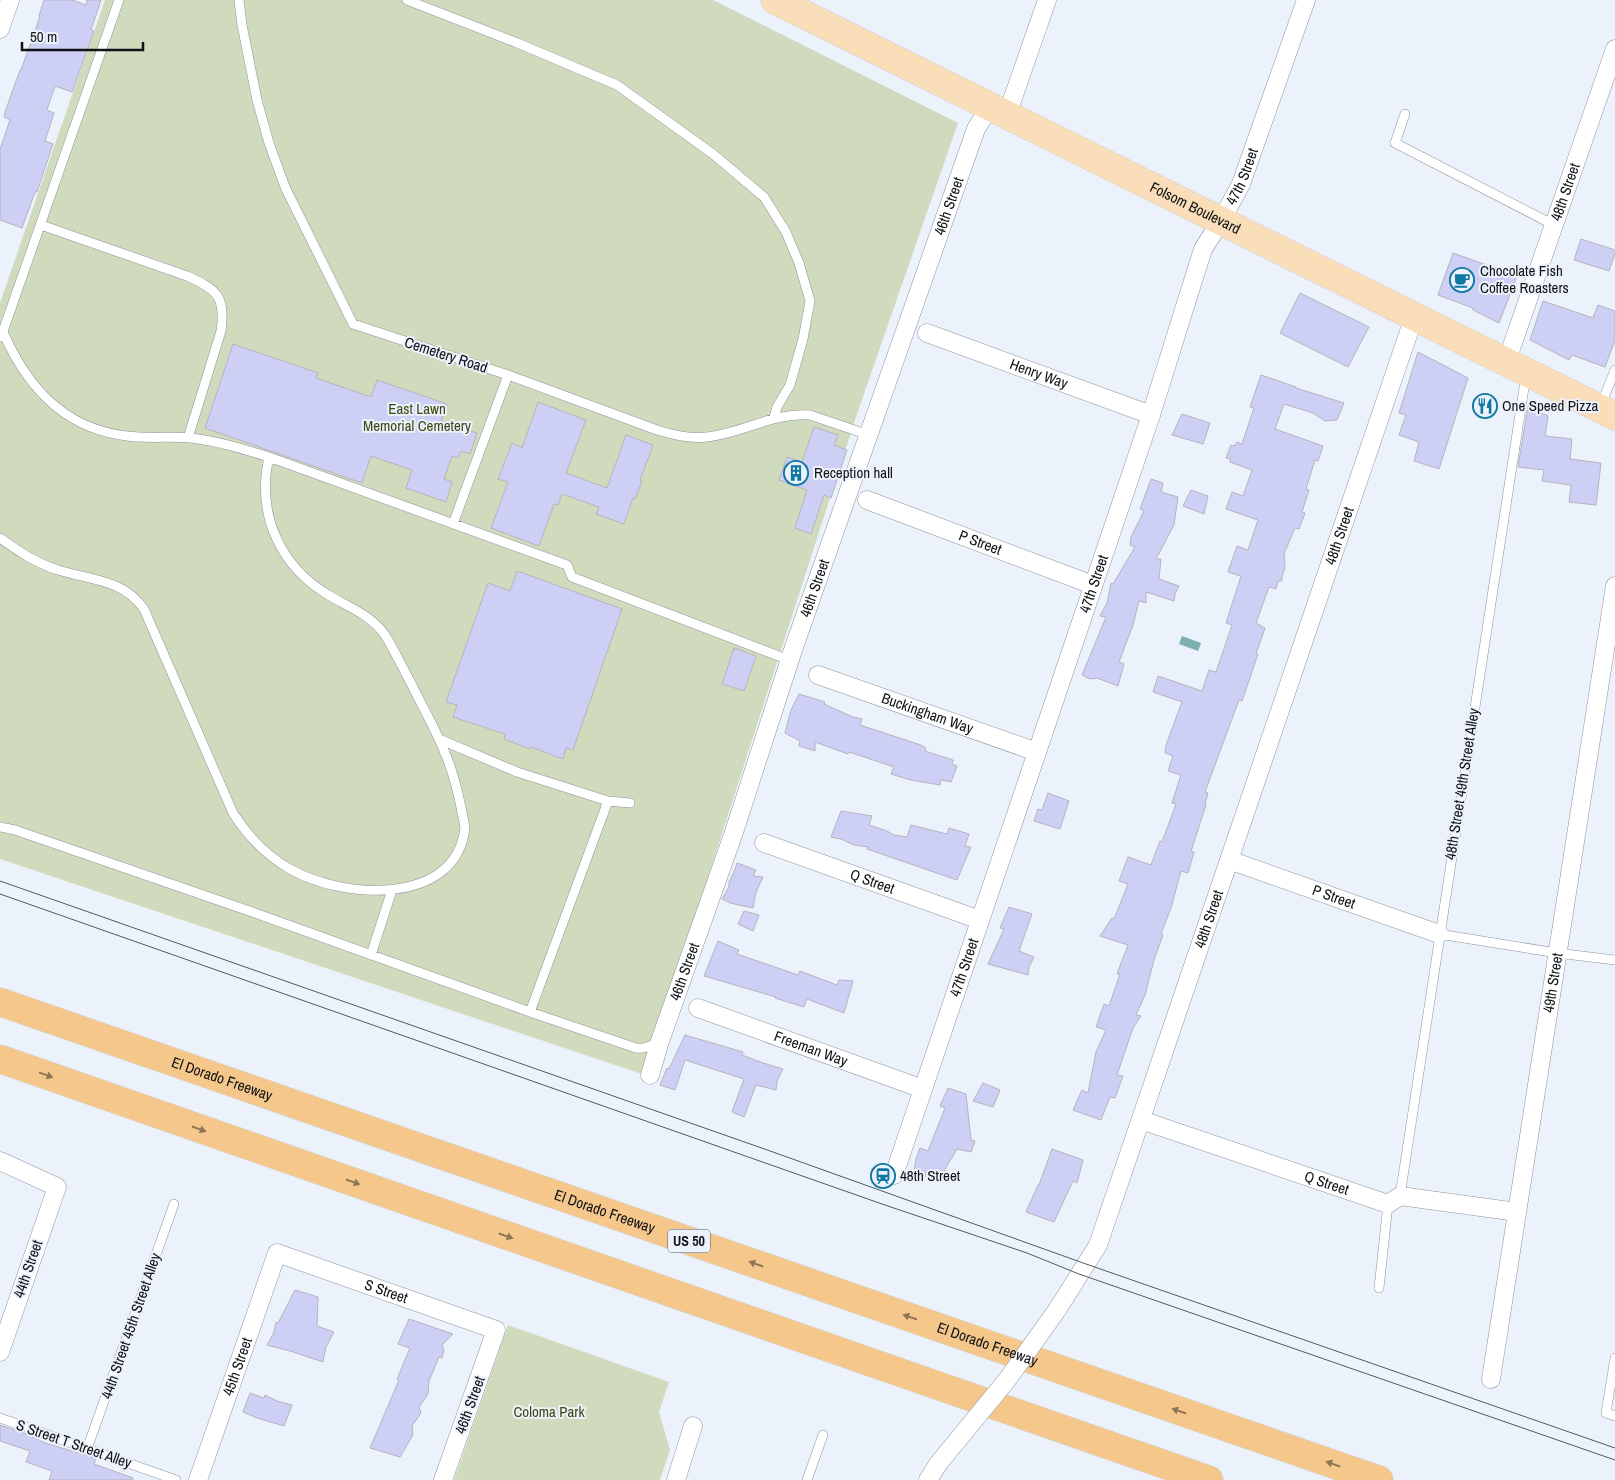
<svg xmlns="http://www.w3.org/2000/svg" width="1615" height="1480" font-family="'Archivo Narrow',sans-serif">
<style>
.green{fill:#d0dbbd}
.water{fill:#7fafb1}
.building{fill:#cecff4;stroke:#b3b4be}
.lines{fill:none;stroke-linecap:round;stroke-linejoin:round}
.service-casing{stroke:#8d949c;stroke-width:10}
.minor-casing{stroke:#8d949c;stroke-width:19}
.primary-casing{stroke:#cfd0d0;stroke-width:29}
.motorway-casing{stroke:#cfd0d0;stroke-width:29}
.service{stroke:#fff;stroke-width:9}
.minor{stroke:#fff;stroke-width:18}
.primary{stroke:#faddb9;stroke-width:28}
.motorway{stroke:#f6c78a;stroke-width:28}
.tram{stroke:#55595e;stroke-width:1}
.minor-bridge-casing{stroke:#8d949c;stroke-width:19;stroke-linecap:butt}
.minor-bridge{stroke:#fff;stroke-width:18}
.oneway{fill:#8e7656}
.labels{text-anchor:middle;stroke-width:4;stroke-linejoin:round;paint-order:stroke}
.shield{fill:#ebf2fb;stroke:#52565b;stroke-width:1}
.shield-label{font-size:14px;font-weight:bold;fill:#101316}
.street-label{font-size:15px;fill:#101316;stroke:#ebf2fb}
.poi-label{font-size:15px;fill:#101316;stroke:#ebf2fb;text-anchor:start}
.park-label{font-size:15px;fill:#39480f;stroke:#ebf2fb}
</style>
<rect width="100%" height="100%" fill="#ebf2fb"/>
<path class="green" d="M105,0H713L958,123L856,417L709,874L654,1078L0,859V303Z
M508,1325L669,1382L659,1412L670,1450L660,1480H454Z"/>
<path class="water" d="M1182,636L1201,643L1198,651L1179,644Z"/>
<path class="building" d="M44,0H72L86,5L87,0H101L91,30L94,31L72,92L55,86L47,110L54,113L45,141L53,144L37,192H35L22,228L0,220V149L10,120L4,117L5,112L20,70H21L40,17L39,16Z
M1581,239L1615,250V254L1609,271L1574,260Z
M1453,253L1517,276L1499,323L1473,310V308L1438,295Z
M1300,293L1369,327L1348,367L1280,333Z
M1543,301L1593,318L1598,305L1615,311V340L1605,367L1572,355L1569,360L1530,340Z
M233,344L318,373L316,378L371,397L377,380L447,404L441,421L477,433L470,454L461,451L458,458L452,456L444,479L452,482L446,502L406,488L412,470L371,456L362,483L205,428Z
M1418,352L1468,378L1439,469L1414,461L1419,442L1399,435L1406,415L1399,413Z
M1261,375L1296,387V388L1344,403L1337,420L1325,421L1313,413L1284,404L1275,429L1323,446L1318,461L1315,460L1306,489L1309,490L1302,512L1305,513L1299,529L1295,528L1284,554L1285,568L1282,576V581H1278L1276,589L1269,587L1256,623L1265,628L1256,654H1258L1242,701L1239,700L1205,792L1208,793L1205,804L1206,805L1191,851L1194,852L1188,873L1181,871L1171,908L1161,934L1163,935L1154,960L1145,995L1136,1015L1141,1016L1133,1028L1117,1075L1123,1076L1115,1098L1110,1097L1101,1120L1073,1110L1082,1090L1088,1093L1096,1052L1106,1030L1096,1027L1104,1004L1109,1006L1120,974H1117L1128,945L1100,936L1112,918L1114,919L1128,884L1119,881L1128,857L1151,865L1160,841L1162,842L1176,804L1172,803L1181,775L1168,771L1173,756L1165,753L1166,745L1182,702L1153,692L1158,676L1202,691L1209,670L1216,672L1232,625L1226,623L1241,576L1228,572L1237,546L1248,550L1258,520L1226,509L1232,492L1243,496L1252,470L1230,462L1231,459L1226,458L1231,445L1234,446L1237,442L1242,444L1254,408L1250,407Z
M538,402L586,420L566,473L607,488L626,435L653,445L640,480L642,481L635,499L633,498L624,524L596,514L599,507L562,494L558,505L554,504L539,546L491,528L508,482L498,479L512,443L522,448Z
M1528,406L1548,416L1545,436L1572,439L1570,459L1601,463L1596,505L1569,502L1571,485L1542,481L1544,470L1518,467Z
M1182,414L1210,423L1203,444L1172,435Z
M814,427L838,435L834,445L847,450L831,498L824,495L811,534L795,528L807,490L779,480L787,457L802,462Z
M1151,479L1163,483L1161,492L1178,497L1174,525L1156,559H1161L1159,579L1179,586L1175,594L1174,601L1146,592V603L1139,601L1133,625L1119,662L1124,664L1118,686L1097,678L1090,679L1082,675L1106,617L1100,616L1107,603L1111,583L1113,584L1135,547L1130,545L1131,537L1144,511L1140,509Z
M1191,490L1208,496L1204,514L1183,506Z
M517,571L622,609L573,750L566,748L563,759L531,747L530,749L504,739L505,734L453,717L457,705L446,702L488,583L510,591Z
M734,648L756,656L744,691L722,684Z
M799,694L825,702L824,704L853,717L862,719L860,725L921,745L926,748L925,751L953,760L952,764L957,766L951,782L941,780L940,785L911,780L891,774L894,767L849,752L848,754L815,742V751L799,746L800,741L785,733L791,710Z
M1048,793L1069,801L1060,829L1034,821L1038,809L1042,810Z
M841,811L872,816L869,825L887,831L894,835L907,837L911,825L947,834L949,828L969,834L965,846L971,847L957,880L867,849L868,847L854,845L841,839L831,837Z
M737,863L756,870L753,876L763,877L756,892L753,908L730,903L722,899L729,887V882L734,872Z
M1009,907L1032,914L1019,951L1034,957L1029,967L1028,975L988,964L1004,929L1000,928Z
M744,911L759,915L753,931L738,924Z
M718,941L739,950L737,954L798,975L800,971L837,985L839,980L853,981L844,1013L807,999L804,1007L775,998L776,997L704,976Z
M685,1035L743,1052L742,1055L763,1063L783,1069L777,1081L776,1090L756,1085L744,1117L732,1112L744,1079L685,1060L675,1090L660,1085L667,1068L669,1069Z
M983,1083L1000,1090L993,1107L973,1101Z
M948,1088L966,1094L971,1140L975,1141L971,1152L957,1149L945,1169L944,1178L927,1172L925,1177L914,1171L916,1159L920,1148L928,1151L945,1108L940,1106Z
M1052,1149L1083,1160L1077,1183L1073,1181L1054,1222L1026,1212L1038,1185H1039Z
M295,1290L318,1297L317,1326L334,1332L326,1347L323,1362L290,1351L267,1345L274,1332L276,1322L278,1323Z
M409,1319L453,1334L442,1345L444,1350L442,1358L439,1357L429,1381L428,1394L419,1407L421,1413L412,1426L413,1435L400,1457L370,1448L399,1380L397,1379L410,1348L398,1344Z
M250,1393L264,1398L265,1395L277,1401L292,1405L284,1426L257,1418L243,1412Z
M0,1425L27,1434L45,1443L96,1458L94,1464L133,1478V1480H49L52,1471L26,1462L30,1451L0,1441Z"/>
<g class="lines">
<defs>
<path id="service" d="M239,0L242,25L257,100L269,143L285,187L353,324L508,375L657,430C674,435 690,439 707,437C743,433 774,412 810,415L869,435
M407,0L515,42L617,85L713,154L764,197L786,232L799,263L810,301L803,339L790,385L777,407L774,418
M1405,114L1395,143L1554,225
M41,225L187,276C217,289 226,297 221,331L188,438
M1,337L119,0
M1601,405L1615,370
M269,457L567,565L572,577L789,660
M453,524L508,375
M0,538C18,551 36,563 58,570C90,580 123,579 144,609L233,813C247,835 267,856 290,869C342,899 457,907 465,827C460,802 455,776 445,753C436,730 423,708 412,685C403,669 395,651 385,635C372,616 349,607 330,596C280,567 256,514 269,457C243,449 218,441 191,438C170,436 148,439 127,436C64,429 27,387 3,332
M439,739L517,772L608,801L630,803
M0,827L15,830L255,913L530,1012L636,1048C645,1049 650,1046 658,1042
M1439,934L1557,953L1615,960
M371,955L392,890
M530,1012L608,801
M1400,1196L1526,375
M1379,1288L1388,1204
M1615,1358L1606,1413L1615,1416
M0,1418L176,1480
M87,1449L174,1204
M807,1480L823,1435"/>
<g id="minor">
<path d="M0,29L10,0"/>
<path d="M1007,115L1047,0"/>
<path id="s1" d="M927,333L1151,415"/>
<path id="s2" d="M1506,363L1615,49"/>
<path id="s3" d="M867,500L1093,585"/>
<path id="s4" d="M818,675L1037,752"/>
<path id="s5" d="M764,843L980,920"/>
<path id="s6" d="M1229,860L1439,934"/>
<path id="s7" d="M698,1008L923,1089"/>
<path id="s8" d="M650,1075L660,1041L734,832L794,647L976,129L990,106"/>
<path id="s9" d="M1141,1120L1388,1204L1400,1196L1517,1212"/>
<path d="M0,1161L57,1187L0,1352"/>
<path id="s10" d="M894,1175L1151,415L1203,249L1221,221L1241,184L1306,0"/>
<path id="s11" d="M1057,1310L1098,1245L1414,317"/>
<path id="s12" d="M1491,1379L1615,586"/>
<path id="s13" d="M198,1480L277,1253L496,1330L443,1480"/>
<path d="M676,1480L693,1426"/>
<path d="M928,1480L938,1464"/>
</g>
<g id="primary">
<path id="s14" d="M775,0L1615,416"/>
</g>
<g id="motorway">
<path id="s15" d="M0,1002L1379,1480"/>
<path d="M0,1059L1209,1480"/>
</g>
</defs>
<use href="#service" class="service-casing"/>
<use href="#minor" class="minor-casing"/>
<use href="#primary" class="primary-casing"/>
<use href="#motorway" class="motorway-casing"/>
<use href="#service" class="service"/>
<use href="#minor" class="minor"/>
<use href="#primary" class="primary"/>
<use href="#motorway" class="motorway"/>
<path class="tram" d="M0,881L773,1152L1086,1264L1615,1448
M0,894L882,1204L1027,1253L1079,1274L1615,1460"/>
<defs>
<path id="minor-bridge" d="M938,1464L1007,1380L1057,1310"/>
</defs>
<use href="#minor-bridge" class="minor-bridge-casing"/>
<use href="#minor-bridge" class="minor-bridge"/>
</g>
<defs><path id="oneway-solid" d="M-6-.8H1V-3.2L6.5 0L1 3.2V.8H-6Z" transform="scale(1.25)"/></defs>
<g class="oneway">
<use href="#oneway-solid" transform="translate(46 1075) rotate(20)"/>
<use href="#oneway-solid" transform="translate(199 1129) rotate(19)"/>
<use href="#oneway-solid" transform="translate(353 1182) rotate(19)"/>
<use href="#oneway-solid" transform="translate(506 1236) rotate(19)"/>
<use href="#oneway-solid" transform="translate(756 1264) rotate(-161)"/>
<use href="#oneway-solid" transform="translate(910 1317) rotate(-161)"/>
<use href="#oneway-solid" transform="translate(1179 1411) rotate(-161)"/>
<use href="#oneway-solid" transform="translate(1333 1464) rotate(-161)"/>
</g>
<defs>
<symbol id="cafe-ring" viewBox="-11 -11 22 22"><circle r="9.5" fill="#ebf2fb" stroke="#1076a2" stroke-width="1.5"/><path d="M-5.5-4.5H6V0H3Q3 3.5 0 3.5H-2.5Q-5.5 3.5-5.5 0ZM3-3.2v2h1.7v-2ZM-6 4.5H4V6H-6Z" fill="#1076a2"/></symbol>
<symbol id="restaurant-ring" viewBox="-11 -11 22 22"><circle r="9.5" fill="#ebf2fb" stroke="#1076a2" stroke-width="1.5"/><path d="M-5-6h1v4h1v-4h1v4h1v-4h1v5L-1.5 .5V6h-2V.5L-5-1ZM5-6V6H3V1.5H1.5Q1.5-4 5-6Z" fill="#1076a2"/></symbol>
<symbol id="building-ring" viewBox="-11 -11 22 22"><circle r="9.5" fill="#ebf2fb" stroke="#1076a2" stroke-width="1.5"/><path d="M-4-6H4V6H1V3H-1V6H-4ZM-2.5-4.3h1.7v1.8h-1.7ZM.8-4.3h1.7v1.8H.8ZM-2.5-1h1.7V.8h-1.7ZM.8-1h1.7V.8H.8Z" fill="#1076a2"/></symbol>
<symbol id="station-ring" viewBox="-11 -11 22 22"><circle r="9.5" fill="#ebf2fb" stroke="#1076a2" stroke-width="1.5"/><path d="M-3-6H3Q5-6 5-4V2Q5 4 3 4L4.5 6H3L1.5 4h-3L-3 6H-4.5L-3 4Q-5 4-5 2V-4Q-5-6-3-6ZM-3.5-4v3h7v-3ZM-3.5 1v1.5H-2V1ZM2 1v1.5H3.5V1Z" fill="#1076a2"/></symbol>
</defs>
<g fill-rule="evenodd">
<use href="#cafe-ring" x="1448" y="266" width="28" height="28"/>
<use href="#restaurant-ring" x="1471" y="392" width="28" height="28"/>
<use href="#building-ring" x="782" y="459" width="28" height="28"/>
<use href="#station-ring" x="869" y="1162" width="28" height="28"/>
</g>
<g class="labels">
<rect class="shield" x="668" y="1229.5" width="42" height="23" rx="4"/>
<g class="shield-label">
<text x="689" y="1246">US 50</text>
</g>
<g class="street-label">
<text dy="5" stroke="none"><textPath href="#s10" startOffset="1059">47th Street</textPath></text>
<text dy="5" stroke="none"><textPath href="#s2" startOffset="181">48th Street</textPath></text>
<text dy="5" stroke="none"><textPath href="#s8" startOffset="919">46th Street</textPath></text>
<text dy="5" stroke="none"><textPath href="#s14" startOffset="469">Folsom Boulevard</textPath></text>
<text transform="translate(446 355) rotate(18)" y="5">Cemetery Road</text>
<text dy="5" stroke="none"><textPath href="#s1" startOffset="119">Henry Way</textPath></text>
<text dy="5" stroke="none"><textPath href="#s11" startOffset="826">48th Street</textPath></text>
<text dy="5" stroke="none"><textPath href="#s3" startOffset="121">P Street</textPath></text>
<text dy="5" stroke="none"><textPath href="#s10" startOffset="624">47th Street</textPath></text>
<text dy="5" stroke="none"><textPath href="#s8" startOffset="514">46th Street</textPath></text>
<text dy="5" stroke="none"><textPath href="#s4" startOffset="116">Buckingham Way</textPath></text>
<text transform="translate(1462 784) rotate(-81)" y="5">48th Street 49th Street Alley</text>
<text dy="5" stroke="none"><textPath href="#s5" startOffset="115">Q Street</textPath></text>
<text dy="5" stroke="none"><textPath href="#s6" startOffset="111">P Street</textPath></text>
<text dy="5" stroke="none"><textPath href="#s11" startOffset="421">48th Street</textPath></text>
<text dy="5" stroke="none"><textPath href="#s10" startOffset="219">47th Street</textPath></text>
<text dy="5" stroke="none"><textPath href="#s8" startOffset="109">46th Street</textPath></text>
<text dy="5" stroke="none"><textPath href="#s12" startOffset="401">49th Street</textPath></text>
<text dy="5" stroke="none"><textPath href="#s7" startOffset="120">Freeman Way</textPath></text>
<text dy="5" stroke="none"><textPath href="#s15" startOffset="235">El Dorado Freeway</textPath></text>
<text dy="5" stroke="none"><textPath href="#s9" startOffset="196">Q Street</textPath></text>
<text dy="5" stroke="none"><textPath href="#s15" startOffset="640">El Dorado Freeway</textPath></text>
<text transform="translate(28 1269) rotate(-71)" y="5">44th Street</text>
<text dy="5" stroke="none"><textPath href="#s13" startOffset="356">S Street</textPath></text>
<text transform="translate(131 1326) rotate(-71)" y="5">44th Street 45th Street Alley</text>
<text dy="5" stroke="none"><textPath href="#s15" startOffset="1045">El Dorado Freeway</textPath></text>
<text dy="5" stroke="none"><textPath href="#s13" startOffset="120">45th Street</textPath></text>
<text transform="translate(470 1405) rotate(-70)" y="5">46th Street</text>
<text transform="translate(74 1444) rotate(19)" y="5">S Street T Street Alley</text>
</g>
<g class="poi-label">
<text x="1480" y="276">Chocolate Fish<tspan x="1480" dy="17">Coffee Roasters</tspan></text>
<text x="1502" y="411">One Speed Pizza</text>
<text x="814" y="478">Reception hall</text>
<text x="900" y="1181">48th Street</text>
</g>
<g class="park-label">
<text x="417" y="414">East Lawn<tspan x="417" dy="17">Memorial Cemetery</tspan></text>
<text x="549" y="1417">Coloma Park</text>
</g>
</g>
<path d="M22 42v8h121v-8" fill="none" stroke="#101316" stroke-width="2.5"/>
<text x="30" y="42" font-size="15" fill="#101316" stroke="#ebf2fb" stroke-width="4" paint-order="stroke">50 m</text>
</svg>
